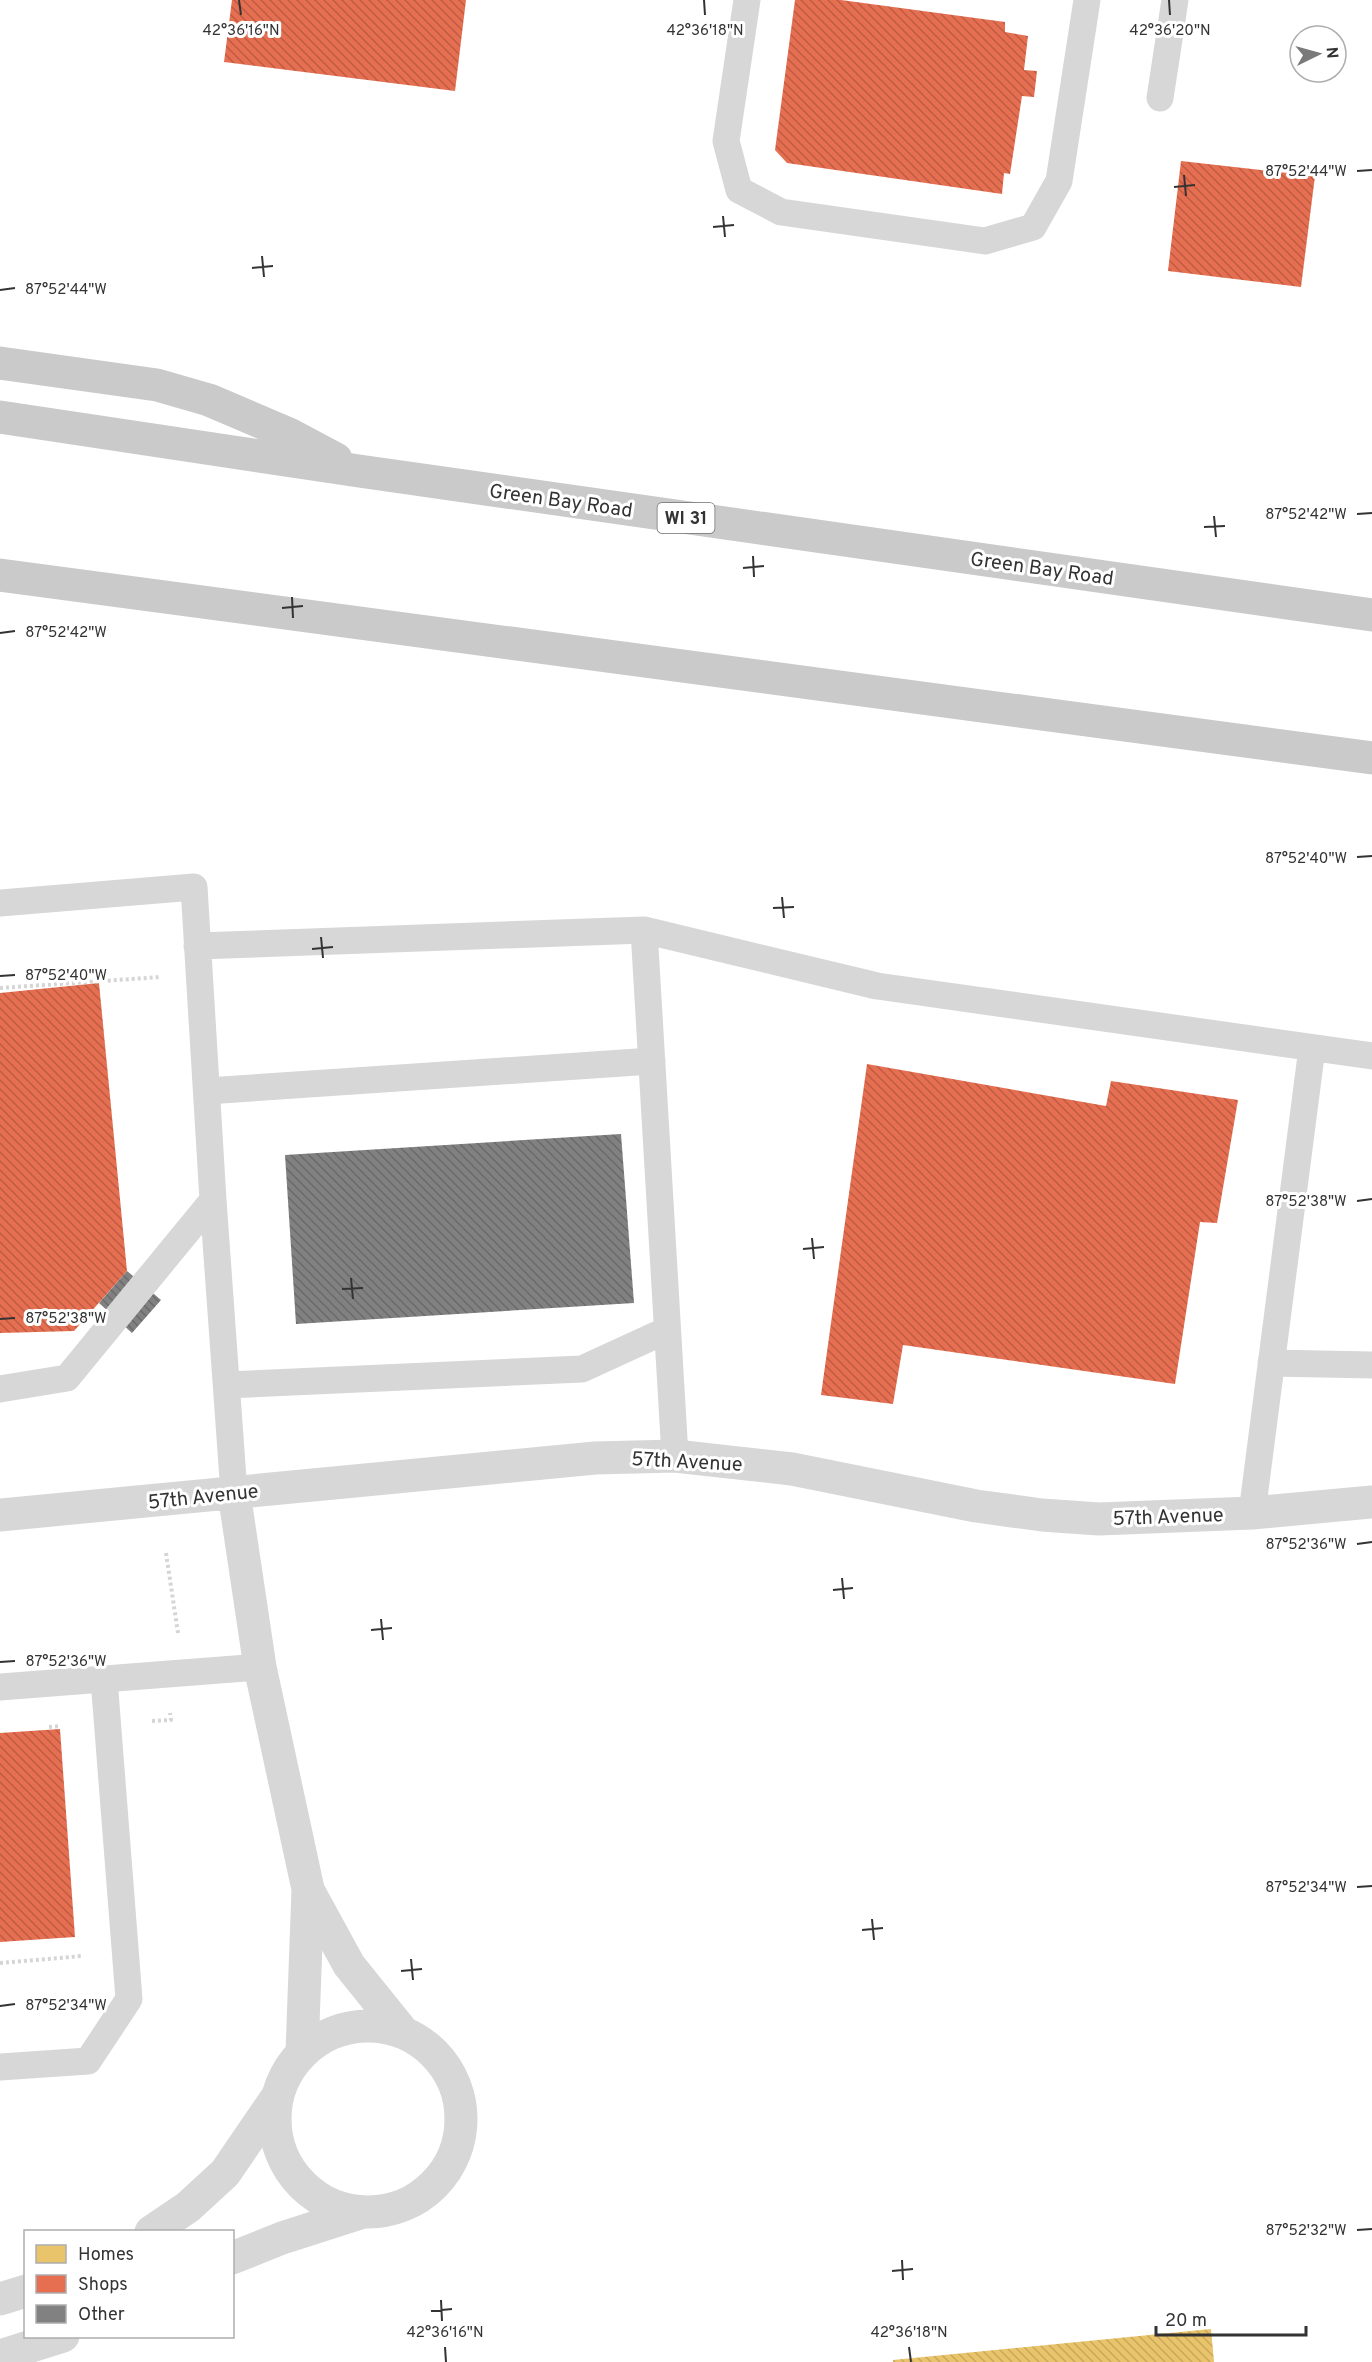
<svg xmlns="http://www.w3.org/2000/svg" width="1372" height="2362" font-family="Overpass,sans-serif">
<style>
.homes{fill:url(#homes-back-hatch)}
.shops{fill:url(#shops-back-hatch)}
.building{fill:url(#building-back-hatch)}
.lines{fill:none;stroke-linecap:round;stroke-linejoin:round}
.path{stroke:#d5d5d5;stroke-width:4;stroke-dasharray:3 3;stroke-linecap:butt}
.lane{stroke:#d7d7d7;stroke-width:27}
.street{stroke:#d7d7d7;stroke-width:33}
.primary{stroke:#cacaca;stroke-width:33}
.ticks{fill:none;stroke:#333;stroke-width:2}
.labels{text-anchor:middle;stroke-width:6;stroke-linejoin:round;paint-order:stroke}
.shield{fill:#fff;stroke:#707070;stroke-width:1.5}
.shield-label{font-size:18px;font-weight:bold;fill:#333}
.street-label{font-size:20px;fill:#333;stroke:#fff}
.ticks-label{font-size:15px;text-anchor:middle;fill:#333;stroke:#fff;stroke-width:6;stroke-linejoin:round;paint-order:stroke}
</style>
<defs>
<pattern id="homes-back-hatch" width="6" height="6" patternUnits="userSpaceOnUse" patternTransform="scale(1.5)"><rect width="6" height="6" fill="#e9c46a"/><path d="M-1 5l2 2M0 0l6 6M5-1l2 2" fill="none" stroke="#c8a95c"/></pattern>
<pattern id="shops-back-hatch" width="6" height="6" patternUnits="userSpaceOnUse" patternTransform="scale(1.5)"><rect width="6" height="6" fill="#e76f51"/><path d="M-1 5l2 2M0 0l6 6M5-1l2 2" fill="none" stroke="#bc5c44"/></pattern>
<pattern id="building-back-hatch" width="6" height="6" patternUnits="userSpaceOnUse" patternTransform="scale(1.5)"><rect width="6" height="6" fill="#818181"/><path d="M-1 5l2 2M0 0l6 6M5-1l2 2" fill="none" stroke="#6a6a6a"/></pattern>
</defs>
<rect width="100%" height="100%" fill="#fff"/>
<path class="homes" d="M1211,2329L1214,2362H893V2360Z"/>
<path class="shops" d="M232,0H466L455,91L224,62Z
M795,0H841L1005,22V32L1028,36L1024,70L1037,71L1034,97L1022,96L1010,174L1004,173L1002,194L787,163L775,150Z
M1181,161L1315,176L1301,287L1168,271Z
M99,983L127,1271L74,1331L0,1333V993Z
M867,1064L1106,1106L1111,1081L1238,1100L1217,1223L1200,1222L1175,1384L903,1345L893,1404L821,1395Z
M60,1729L75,1937L0,1942V1733Z"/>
<path class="building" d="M621,1134L634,1303L296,1324L285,1155Z
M127,1271L161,1300L132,1333L99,1303Z"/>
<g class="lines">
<path class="path" d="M0,988L161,977
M166,1553L178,1633
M152,1721L171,1720L170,1713
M49,1727L60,1726
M0,1963L82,1956"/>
<path class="lane" d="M747,0L726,141L739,190L781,212L985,241L1033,227L1059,181L1087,0
M1160,98L1175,0
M0,903L194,887L213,1200L234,1493
M644,930L877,986L1372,1056
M197,946L644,930L675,1456
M207,1091L652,1061
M1271,1363L1372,1365
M227,1385L582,1369L667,1330
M0,1389L67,1378L213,1200
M1252,1513L1312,1048
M0,1687L260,1667
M0,2067L88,2061L129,1999L104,1679"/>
<path class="street" d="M234,1493L260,1667L308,1889L302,2052
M0,1515L595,1458L675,1456L792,1469L976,1506L1042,1515L1099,1519L1252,1513L1372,1502
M308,1890L349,1965L403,2032
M275 2119a93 93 0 1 1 186 0a93 93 0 1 1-186 0Z
M151,2232L188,2207L225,2173L277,2097
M232,2258L282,2238L363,2212
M0,2299L26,2291
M0,2356L63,2336"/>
<path class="primary" d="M0,363L157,385L209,400L291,435L336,459
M0,417L359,471L1372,615
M0,575L1372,758"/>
</g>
<path class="ticks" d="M239,0L241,15M704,0L705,15M1169,0L1170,15M1357,171L1372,170M1184,175L1186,196M1174,187L1195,185M723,216L725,237M713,227L734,225M262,256L264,277M252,268L273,266M0,290L15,288M1357,514L1372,513M1214,516L1216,537M1204,527L1225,526M753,556L754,577M743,568L764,566M292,597L293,618M282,608L303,606M0,633L15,631M1357,857L1372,856M782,897L784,918M773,908L794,907M321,937L323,958M312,949L333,947M0,976L15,975M1357,1201L1372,1199M812,1238L814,1259M803,1249L824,1247M351,1278L353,1299M342,1289L363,1288M0,1319L15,1318M1357,1544L1372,1542M842,1578L844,1599M833,1590L853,1588M381,1619L383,1640M371,1630L392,1628M0,1662L15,1661M1357,1887L1372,1886M872,1919L874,1940M862,1930L883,1928M411,1959L413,1980M401,1971L422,1969M0,2006L15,2004M1357,2230L1372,2229M902,2260L903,2280M892,2271L913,2269M441,2300L442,2321M431,2311L452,2309M445,2347L446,2362M909,2347L911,2362"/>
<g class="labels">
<rect class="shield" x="657.5" y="503" width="57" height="30" rx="4.5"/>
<g class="shield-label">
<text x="686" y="524">WI 31</text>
</g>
<g class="street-label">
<text transform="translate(561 500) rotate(8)" y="7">Green Bay Road</text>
<text transform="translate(1042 568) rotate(8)" y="7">Green Bay Road</text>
<text transform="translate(687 1461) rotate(3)" y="7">57th Avenue</text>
<text transform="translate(203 1496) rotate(-6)" y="7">57th Avenue</text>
<text transform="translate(1168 1516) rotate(-2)" y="7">57th Avenue</text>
</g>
</g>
<g class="ticks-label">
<text x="241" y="35">42°36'16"N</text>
<text x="705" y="35">42°36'18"N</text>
<text x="1170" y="35">42°36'20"N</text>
<text x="1306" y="176">87°52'44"W</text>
<text x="66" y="294">87°52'44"W</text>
<text x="1306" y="519">87°52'42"W</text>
<text x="66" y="637">87°52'42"W</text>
<text x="1306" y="863">87°52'40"W</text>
<text x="66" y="980">87°52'40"W</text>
<text x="1306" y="1206">87°52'38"W</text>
<text x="66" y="1323">87°52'38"W</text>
<text x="1306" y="1549">87°52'36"W</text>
<text x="66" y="1666">87°52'36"W</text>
<text x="1306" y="1892">87°52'34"W</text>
<text x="66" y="2010">87°52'34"W</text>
<text x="1306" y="2235">87°52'32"W</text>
<text x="445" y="2337">42°36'16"N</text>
<text x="909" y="2337">42°36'18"N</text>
</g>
<rect x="24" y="2230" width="210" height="108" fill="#ffffff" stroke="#adadad" stroke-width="1.5"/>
<rect x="36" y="2245" width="30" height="18" fill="#e9c46a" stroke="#adadad" stroke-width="1.5"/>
<text x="78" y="2260" font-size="18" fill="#333333">Homes</text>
<rect x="36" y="2275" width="30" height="18" fill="#e76f51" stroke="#adadad" stroke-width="1.5"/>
<text x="78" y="2290" font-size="18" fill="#333333">Shops</text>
<rect x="36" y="2305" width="30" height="18" fill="#818181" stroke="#adadad" stroke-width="1.5"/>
<text x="78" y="2320" font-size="18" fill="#333333">Other</text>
<g transform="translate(1318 54) rotate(85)"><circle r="28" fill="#ffffff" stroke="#adadad" stroke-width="1.5"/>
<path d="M0-4.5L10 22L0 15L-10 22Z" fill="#7a7a7a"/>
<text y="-9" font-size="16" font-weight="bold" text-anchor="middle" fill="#333333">N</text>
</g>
<path d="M1156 2326v9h150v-9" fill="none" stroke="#333333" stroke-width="3"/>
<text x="1165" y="2326" font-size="18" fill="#333333" stroke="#ffffff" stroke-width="4.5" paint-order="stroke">20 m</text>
</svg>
